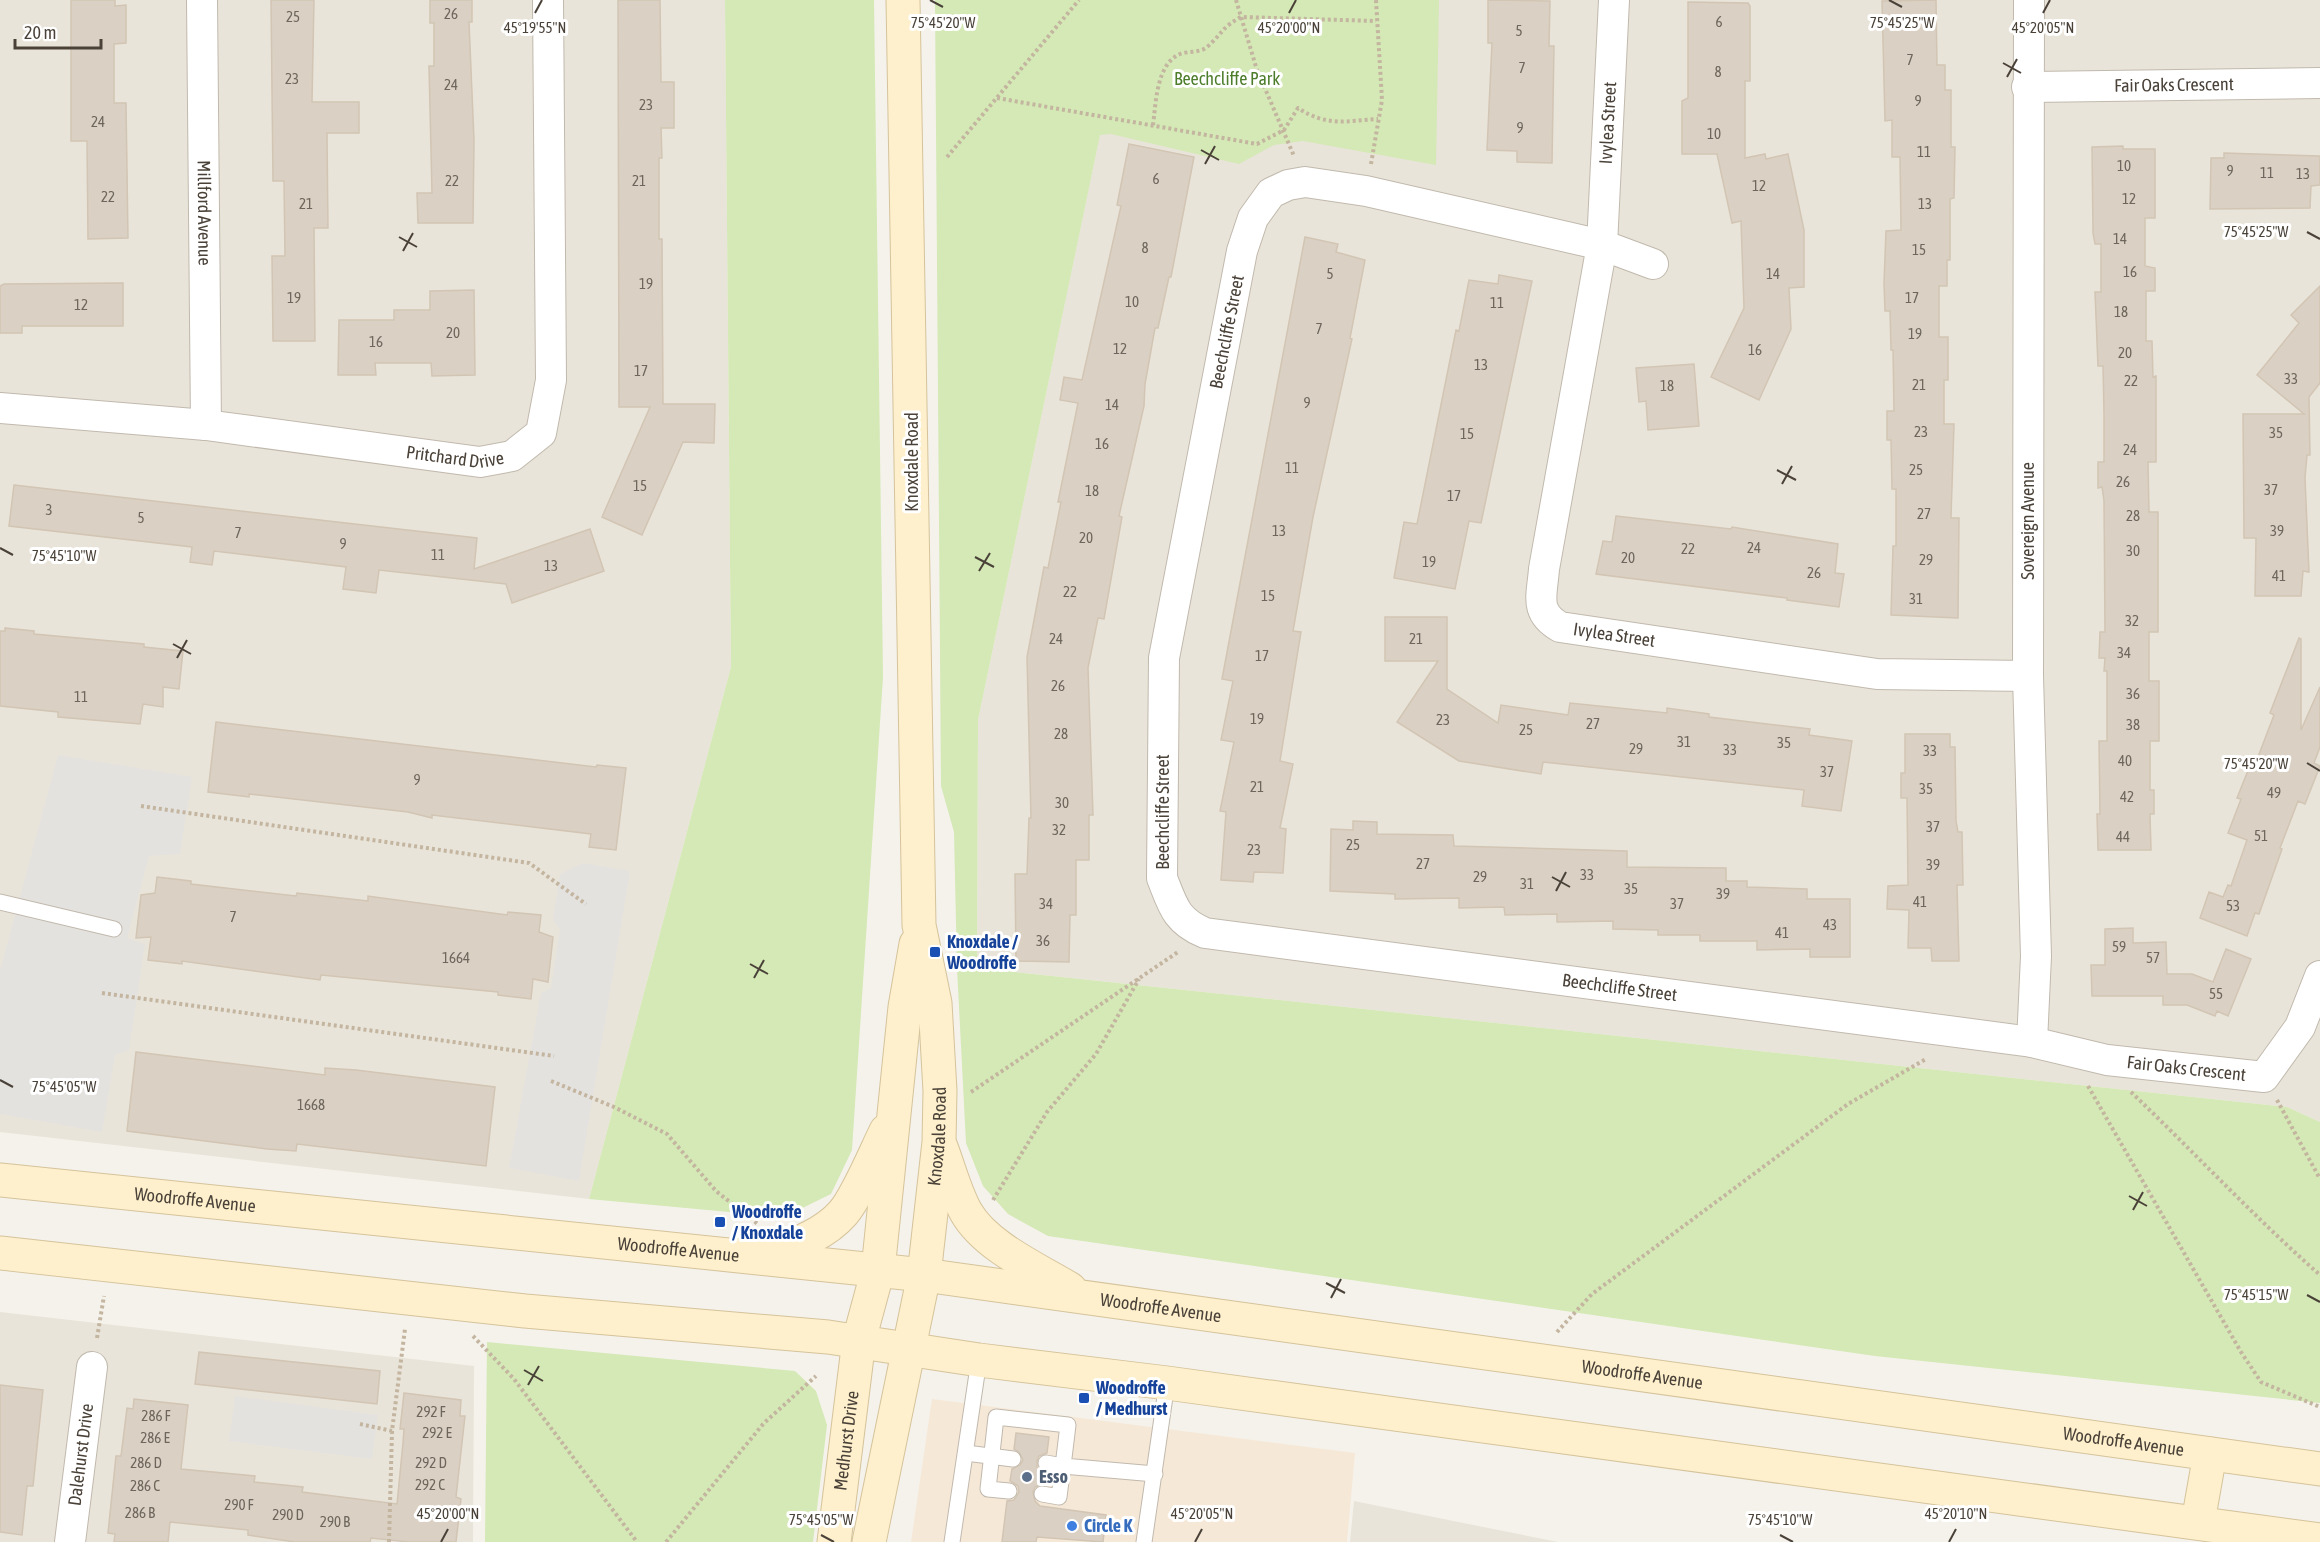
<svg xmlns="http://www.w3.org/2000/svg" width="2320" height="1542" font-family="'Asap Condensed',sans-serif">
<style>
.residential{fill:#e9e4d9}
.commercial{fill:#f6e8d7}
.green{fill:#d4e9b5}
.parking{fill:#e4e2df}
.building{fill:#dad0c3;stroke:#d2c5b4;stroke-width:1.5}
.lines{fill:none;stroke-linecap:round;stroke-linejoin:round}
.lane-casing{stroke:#c1b9ad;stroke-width:17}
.street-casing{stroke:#c1b9ad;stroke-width:32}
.secondary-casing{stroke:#d5c39b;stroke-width:35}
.path{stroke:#c3b59f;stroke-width:4;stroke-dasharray:3 3;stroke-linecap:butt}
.lane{stroke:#fff;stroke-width:15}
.street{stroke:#fff;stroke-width:30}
.secondary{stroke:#fef0cc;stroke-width:33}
.ticks{fill:none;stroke:#4a4239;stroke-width:2}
.transit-dot{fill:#1a4fb4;stroke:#fff;stroke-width:2}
.service-dot{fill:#5c6f8a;stroke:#fff;stroke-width:2}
.shop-dot{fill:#3f7fe0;stroke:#fff;stroke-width:2}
.labels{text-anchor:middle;stroke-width:6;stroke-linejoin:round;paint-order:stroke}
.number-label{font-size:15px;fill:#6e665c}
.park-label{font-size:18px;fill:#4d7d2b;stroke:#fff}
.street-label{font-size:18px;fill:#4a4239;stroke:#fff}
.transit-label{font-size:18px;font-weight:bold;fill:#164399;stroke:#fff;text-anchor:start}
.service-label{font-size:18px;font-weight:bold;fill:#4e5e75;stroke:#fff;text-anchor:start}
.shop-label{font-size:18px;font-weight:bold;fill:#366cbe;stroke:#fff;text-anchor:start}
.ticks-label{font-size:15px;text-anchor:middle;fill:#4a4239;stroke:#fff;stroke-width:6;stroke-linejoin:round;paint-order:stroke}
</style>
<rect width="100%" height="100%" fill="#f5f2eb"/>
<path class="residential" d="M0,0H725L731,667L589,1199L0,1132Z
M1120,0H2320V1122L2287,1107L977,968L978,720L1100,134Z
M0,1312L474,1366L473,1542H0Z
M1354,1501L1558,1542H1350Z"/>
<path class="commercial" d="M932,1399L1355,1453L1347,1542H911Z"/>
<path class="green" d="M725,0H874L883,677L852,1150L831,1194L784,1217L589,1199L731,667Z
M935,0H1439L1436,165L1303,141L1274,145L1239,164L1111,134L1100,135L978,720L977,968L2287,1107L2320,1122V1403L1875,1356L1048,1236L1008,1214L983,1186L966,1143L957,968L954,832L941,786Z
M487,1342L795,1371L816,1391L827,1425L813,1542H485Z"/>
<path class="parking" d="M58,755L192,777L180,854L149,856L127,938L145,944L129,1050L115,1055L102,1132L0,1114V971Z
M583,863L630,871L579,1181L509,1168L541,993L551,988L560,929L553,920L560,874Z
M235,1396L378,1415L372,1459L229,1441Z"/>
<path class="building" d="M71,0H115V6L126,5V43L114,44V103H126L128,238L88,239L87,141H71Z
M271,0H314L312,102H359V133H327L328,228H314L315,341H273L272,256H285L284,181H273Z
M430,0H472V22H469L474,140L473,223H418L417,193H432L429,66H434V23H430Z
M618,0H660L661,82H674V128H661L662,158H659V239H662L663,404H715L714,443L683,442L642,535L602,517L650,407H619Z
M1488,0L1550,1L1549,46H1554L1552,163L1517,162V151L1487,150L1492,43H1488Z
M1936,0L1937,65H1945V90H1951V147H1955L1954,198L1950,199V260H1947V286H1939V337H1948V380H1944V424H1954L1951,518H1959L1958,618L1891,615L1893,546H1896V489H1892L1891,440H1887V411H1894L1893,350H1891L1890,311H1885L1884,283L1886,231L1901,230L1900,157H1892V120L1885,121L1882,1Z
M1688,2L1748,3L1750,6V81H1745V158L1765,154L1766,159L1788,154L1804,230V287L1789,288L1791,329L1759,400L1711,377L1744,308L1741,221L1732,223L1717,154H1682V101L1688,98Z
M1129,144L1194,157L1171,277H1169L1158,328H1155L1145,384L1144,406L1119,516L1122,517L1104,619L1098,618L1088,668L1093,815H1089V860H1076V915H1070L1069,962L1016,961L1015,874H1027L1029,818H1031L1027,657L1044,567L1048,568L1061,502H1058L1078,403L1060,400L1064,377L1082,380L1121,206L1117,205Z
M2123,146V149H2155V218H2145V266L2155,268V291H2146V341H2152L2153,377L2156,376V462H2148L2149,512H2158V632H2149V681H2159V741H2150V790H2154V814H2150L2151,850H2098L2097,814H2100L2099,741H2107V671H2104L2105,658H2099L2100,632H2105L2104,501L2102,487L2098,488V462H2104V413L2103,366H2098L2095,292H2101V244H2095L2093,233L2092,147Z
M2224,153L2320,156V185L2311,186L2310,208L2210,209L2211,158H2224Z
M1305,237L1338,244L1336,252L1365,260L1350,338L1352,339L1313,517L1293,631L1301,632L1280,761L1293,764L1280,828L1286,829L1283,873L1254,872L1253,882L1221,880L1226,812L1220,811L1234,742L1221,740L1233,681L1222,679Z
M1499,275L1532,281L1481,523L1469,521L1455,589L1394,578L1404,522L1417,524L1456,330L1459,331L1469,280L1498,284Z
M123,283V326H22V333H0V286L4,284Z
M2320,286V383L2309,397L2310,455H2307L2305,478L2309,572L2303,571L2301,596H2255L2256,538H2244L2243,414H2304L2257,375L2299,323L2291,315Z
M474,290L475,375L432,376L431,363H375L376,375H338L339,320H394V310H430V291Z
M1694,364L1699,426L1648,430L1646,401L1639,402L1636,368Z
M14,485L477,538L474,569L590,529L604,571L512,603L506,584L379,570L376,593L343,589L346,567L214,551L212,565L190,562L192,547L9,526Z
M1616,516L1731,529L1732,527L1838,544L1835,573L1844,574L1839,607L1787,600V598L1596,574L1603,541L1612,542Z
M1385,617H1447V689L1498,723L1501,705L1568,715L1570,703L1667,713V708L1709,714V717L1810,729L1809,735L1852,741L1841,811L1802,806L1804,790L1543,762L1541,774L1459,761L1397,722L1438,661H1385Z
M5,628L34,631V634L144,644V647L183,651L179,689L163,687V707L143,704L140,724L58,717V712L0,706V631H5Z
M2299,638L2301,639V730L2320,687V747L2314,763L2320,766L2305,804L2298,801L2280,848L2282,849L2259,914L2255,913L2247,936L2200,918L2209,892L2223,897L2228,885L2231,886L2247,840L2228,833L2241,799L2237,798L2249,768L2253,770L2274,715L2270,713Z
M216,722L596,767L597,765L626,768L616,850L589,847L591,834L432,815V818L408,812L249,794V797L208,792Z
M1905,734H1950V747H1955L1956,821L1958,832H1962L1963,885H1957L1959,961H1932L1931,948H1908L1909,910L1887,909L1888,886L1908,885L1907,798H1901V773H1905Z
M1353,821L1377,822V834L1453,835L1454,846L1627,851V867L1726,868V881H1747V887L1807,889V899H1850V957H1810V949L1757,950V941H1700V935H1658V930L1613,929V921L1557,922V914L1505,915L1504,907L1459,908V898L1395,899V894L1330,891L1331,829L1353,830Z
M157,877L191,881V884L296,896L297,893L368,901V896L507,915L508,912L541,915L539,932L553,937L548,982L533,979L531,999L498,995V992L321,975L320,980L182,961V964L148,960L151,937L136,938L141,895L155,893Z
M2133,928V943L2166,942L2167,974H2192L2213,982L2226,949L2251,959L2228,1016L2217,1011L2215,1016L2187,1005H2163V996H2092L2091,965H2105V929Z
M136,1052L325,1075V1068L356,1070L495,1087L486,1166L297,1144L296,1151L267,1149L127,1131Z
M199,1352L380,1371L377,1404L195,1384Z
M0,1385L43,1390L33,1486H27L22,1535L0,1532Z
M404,1393L461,1400L460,1416H465L456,1497L461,1499L456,1542H409L371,1538L370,1542H295L248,1535V1530L170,1522L168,1542H114L115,1534L108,1533L116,1456H121L127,1408L133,1409L134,1399L188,1405L181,1469L255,1476L254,1482L303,1487L302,1492L397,1504L403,1443L404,1429H400Z
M1016,1433L1049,1437L1047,1453L1039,1456L1037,1461V1467L1045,1473L1043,1484L1035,1487L1033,1492L1035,1501L1040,1506L1106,1515L1103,1542L1037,1537L1036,1542H1002L1007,1501L1014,1500L1019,1492L1018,1486L1010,1481L1012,1469L1020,1465L1023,1460L1019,1452L1014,1449Z"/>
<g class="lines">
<defs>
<path id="lane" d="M0,902L114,929
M966,1453L1013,1459
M1009,1491L988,1489L996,1417L1068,1425L1063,1466L1046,1463
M1042,1494L1059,1497L1063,1466L1155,1474
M952,1542L979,1360
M1144,1542L1167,1383"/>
<g id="street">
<path id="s1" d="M202,0L206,425"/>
<path id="s2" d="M1614,0L1602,245L1366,191L1305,182L1288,185L1271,193L1253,218L1242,251L1164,658L1162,878C1173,906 1176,921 1205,933L2032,1042L2107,1060L2264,1077L2300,1027L2320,976"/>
<path d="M2029,0L2028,676L2036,956L2032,1042"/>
<path id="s3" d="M2027,87L2320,83"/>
<path id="s4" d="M1653,264L1602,245L1544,569C1542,596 1534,612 1560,627L1877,674L2028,676"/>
<path id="s5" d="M0,408L206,425L480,462L512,456L541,433L551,380L548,0"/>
<path id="s6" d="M70,1542L92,1367"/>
</g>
<g id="secondary">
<path d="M941,1147C949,1168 955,1192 966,1212C985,1246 1037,1269 1070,1289"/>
<path id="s7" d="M0,1180L924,1275L2320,1469"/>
<path d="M0,1253L525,1311L828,1337L979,1360L1167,1383L2320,1540"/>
<path d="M763,1257C791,1246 823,1236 843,1213C857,1197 876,1151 886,1131"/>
<path d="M2198,1522L2210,1454"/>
<path id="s8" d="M834,1542L859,1340L878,1270L905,1007L916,944"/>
<path id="s9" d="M869,1542L924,1275L939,1142L940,1091L935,1003L919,925L903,0"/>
</g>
</defs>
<use href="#lane" class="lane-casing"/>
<use href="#street" class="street-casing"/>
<use href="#secondary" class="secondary-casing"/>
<path class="path" d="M1236,0L1257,70L1294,156
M997,98L1257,144L1284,130L1298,108C1327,127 1346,121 1378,119
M1153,125C1156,104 1156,64 1180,54C1188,51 1200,53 1207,47C1221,35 1222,27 1241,17L1376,21
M947,157L1079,0
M1371,164L1382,100L1376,0
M141,806L529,863L586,904
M102,993L554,1056
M551,1081L614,1107L667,1134L716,1191L759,1225
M2088,1086L2241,1352L2261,1382L2320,1407
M971,1092L1178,952
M2131,1092C2194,1152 2254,1217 2320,1275
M2277,1100L2320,1179
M993,1200L1047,1112L1096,1054L1139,979
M1557,1332L1592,1294L1848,1104L1926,1059
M473,1336L514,1379L637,1542
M97,1338L104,1296
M360,1424L392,1431
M389,1542L392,1431L405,1329
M666,1542L764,1423L816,1376"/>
<use href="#lane" class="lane"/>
<use href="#street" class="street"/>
<use href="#secondary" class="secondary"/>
</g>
<path class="ticks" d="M930,0L943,7M1889,0L1902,7M535,13L542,0M1289,13L1296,0M2043,13L2050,0M2003,63L2021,73M2007,77L2017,59M1201,150L1219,160M1205,164L1215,146M2307,232L2320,239M399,237L417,247M403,251L413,233M1777,470L1796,480M1782,484L1792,466M0,548L13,555M975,557L994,567M979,571L990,553M173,644L191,654M177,658L187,640M2307,763L2320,771M1552,877L1570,887M1556,891L1566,872M750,964L768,974M754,978L764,960M0,1080L13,1087M2129,1196L2147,1206M2133,1210L2143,1192M1326,1283L1345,1293M2307,1295L2320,1302M1331,1298L1341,1279M524,1370L543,1381M528,1385L539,1366M821,1535L834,1542M1780,1535L1793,1542M441,1542L448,1529M1195,1542L1202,1529M1949,1542L1956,1529"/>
<g class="transit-dot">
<rect x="929" y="946" width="12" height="12" rx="3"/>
<rect x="714" y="1216" width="12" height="12" rx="3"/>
<rect x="1078" y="1392" width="12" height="12" rx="3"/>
</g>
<circle class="service-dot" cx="1027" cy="1477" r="6"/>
<circle class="shop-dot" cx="1072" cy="1526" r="6"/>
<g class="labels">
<g class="number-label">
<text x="451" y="19">26</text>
<text x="293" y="22">25</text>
<text x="1719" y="27">6</text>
<text x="1519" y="36">5</text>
<text x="1910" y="65">7</text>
<text x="1522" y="73">7</text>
<text x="1718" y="77">8</text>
<text x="292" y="84">23</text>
<text x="451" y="90">24</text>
<text x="1918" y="106">9</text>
<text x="646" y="110">23</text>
<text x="98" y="127">24</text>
<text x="1520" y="133">9</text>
<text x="1714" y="139">10</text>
<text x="1924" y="157">11</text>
<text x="2124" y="171">10</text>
<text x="2230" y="176">9</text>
<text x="2267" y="178">11</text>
<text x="2303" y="179">13</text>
<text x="1156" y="184">6</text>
<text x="452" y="186">22</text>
<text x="639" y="186">21</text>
<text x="1759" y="191">12</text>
<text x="108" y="202">22</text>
<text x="2129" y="204">12</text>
<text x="306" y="209">21</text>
<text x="1925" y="209">13</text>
<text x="2120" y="244">14</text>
<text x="1145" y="253">8</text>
<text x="1919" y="255">15</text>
<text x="2130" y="277">16</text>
<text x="1330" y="279">5</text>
<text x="1773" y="279">14</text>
<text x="646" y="289">19</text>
<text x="294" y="303">19</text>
<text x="1912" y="303">17</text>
<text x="1132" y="307">10</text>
<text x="1497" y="308">11</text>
<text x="81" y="310">12</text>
<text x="2121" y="317">18</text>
<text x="1319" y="334">7</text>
<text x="453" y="338">20</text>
<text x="1915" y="339">19</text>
<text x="376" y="347">16</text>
<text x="1120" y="354">12</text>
<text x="1755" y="355">16</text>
<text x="2125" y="358">20</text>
<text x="1481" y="370">13</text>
<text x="641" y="376">17</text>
<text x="2291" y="384">33</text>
<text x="2131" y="386">22</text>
<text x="1919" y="390">21</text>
<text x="1667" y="391">18</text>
<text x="1307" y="408">9</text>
<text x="1112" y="410">14</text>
<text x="1921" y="437">23</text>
<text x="2276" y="438">35</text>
<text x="1467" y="439">15</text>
<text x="1102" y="449">16</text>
<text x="2130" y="455">24</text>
<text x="1292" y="473">11</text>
<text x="1916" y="475">25</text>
<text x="2123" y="487">26</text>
<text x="640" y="491">15</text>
<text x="2271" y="495">37</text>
<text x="1092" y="496">18</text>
<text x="1454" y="501">17</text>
<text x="49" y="515">3</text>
<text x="1924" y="519">27</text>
<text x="2133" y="521">28</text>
<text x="141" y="523">5</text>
<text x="1279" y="536">13</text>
<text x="2277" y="536">39</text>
<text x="238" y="538">7</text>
<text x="1086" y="543">20</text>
<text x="343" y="549">9</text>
<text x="1754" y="553">24</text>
<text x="1688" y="554">22</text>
<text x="2133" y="556">30</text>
<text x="438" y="560">11</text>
<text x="1628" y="563">20</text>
<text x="1926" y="565">29</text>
<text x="1429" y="567">19</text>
<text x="551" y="571">13</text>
<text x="1814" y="578">26</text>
<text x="2279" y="581">41</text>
<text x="1070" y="597">22</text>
<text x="1268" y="601">15</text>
<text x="1916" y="604">31</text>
<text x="2132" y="626">32</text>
<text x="1056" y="644">24</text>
<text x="1416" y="644">21</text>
<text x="2124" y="658">34</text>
<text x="1262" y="661">17</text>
<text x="1058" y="691">26</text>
<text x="2133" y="699">36</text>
<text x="81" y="702">11</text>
<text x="1257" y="724">19</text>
<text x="1443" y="725">23</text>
<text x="1593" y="729">27</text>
<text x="2133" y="730">38</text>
<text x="1526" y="735">25</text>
<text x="1061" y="739">28</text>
<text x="1684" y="747">31</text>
<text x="1784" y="748">35</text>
<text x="1636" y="754">29</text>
<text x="1730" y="755">33</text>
<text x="1930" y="756">33</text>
<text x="2125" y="766">40</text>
<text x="1827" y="777">37</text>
<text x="417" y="785">9</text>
<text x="1257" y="792">21</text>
<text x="1926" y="794">35</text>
<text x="2274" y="798">49</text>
<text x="2127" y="802">42</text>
<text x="1062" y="808">30</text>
<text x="1933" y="832">37</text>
<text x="1059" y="835">32</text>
<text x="2261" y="841">51</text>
<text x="2123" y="842">44</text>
<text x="1353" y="850">25</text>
<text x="1254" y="855">23</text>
<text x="1423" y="869">27</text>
<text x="1933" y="870">39</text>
<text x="1587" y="880">33</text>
<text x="1480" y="882">29</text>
<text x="1527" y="889">31</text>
<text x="1631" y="894">35</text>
<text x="1723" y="899">39</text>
<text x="1920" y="907">41</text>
<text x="1046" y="909">34</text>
<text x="1677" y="909">37</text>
<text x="2233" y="911">53</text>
<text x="233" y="922">7</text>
<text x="1830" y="930">43</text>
<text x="1782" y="938">41</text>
<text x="1043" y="946">36</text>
<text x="2119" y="952">59</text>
<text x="456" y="963">1664</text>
<text x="2153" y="963">57</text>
<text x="2216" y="999">55</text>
<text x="311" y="1110">1668</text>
<text x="431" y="1417">292 F</text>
<text x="156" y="1421">286 F</text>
<text x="437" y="1438">292 E</text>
<text x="155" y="1443">286 E</text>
<text x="146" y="1468">286 D</text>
<text x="431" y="1468">292 D</text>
<text x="430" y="1490">292 C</text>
<text x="145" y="1491">286 C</text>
<text x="239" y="1510">290 F</text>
<text x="140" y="1518">286 B</text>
<text x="288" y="1520">290 D</text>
<text x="335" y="1527">290 B</text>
</g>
<g class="park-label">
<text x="1227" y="85">Beechcliffe Park</text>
</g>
<g class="street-label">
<text dy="6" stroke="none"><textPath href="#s3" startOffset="147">Fair Oaks Crescent</textPath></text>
<text transform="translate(1608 123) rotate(-87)" y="6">Ivylea Street</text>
<text dy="6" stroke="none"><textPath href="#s1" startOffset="213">Millford Avenue</textPath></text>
<text transform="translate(1227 332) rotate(-79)" y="6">Beechcliffe Street</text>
<text dy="6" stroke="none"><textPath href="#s5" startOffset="458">Pritchard Drive</textPath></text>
<text transform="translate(912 462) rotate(-90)" y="6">Knoxdale Road</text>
<text transform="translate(2028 521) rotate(-90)" y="6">Sovereign Avenue</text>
<text dy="6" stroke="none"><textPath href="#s4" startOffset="504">Ivylea Street</textPath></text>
<text transform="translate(1163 812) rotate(-90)" y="6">Beechcliffe Street</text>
<text dy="6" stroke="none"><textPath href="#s2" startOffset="1776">Beechcliffe Street</textPath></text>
<text dy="6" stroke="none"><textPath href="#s2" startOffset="2349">Fair Oaks Crescent</textPath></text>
<text dy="6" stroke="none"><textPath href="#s9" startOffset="412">Knoxdale Road</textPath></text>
<text dy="6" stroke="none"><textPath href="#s7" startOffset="196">Woodroffe Avenue</textPath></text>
<text dy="6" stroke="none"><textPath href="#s7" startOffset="682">Woodroffe Avenue</textPath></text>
<text dy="6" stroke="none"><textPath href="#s7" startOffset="1168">Woodroffe Avenue</textPath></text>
<text dy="6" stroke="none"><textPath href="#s7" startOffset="1654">Woodroffe Avenue</textPath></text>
<text dy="6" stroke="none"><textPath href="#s8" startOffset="102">Medhurst Drive</textPath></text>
<text dy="6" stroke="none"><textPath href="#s7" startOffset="2140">Woodroffe Avenue</textPath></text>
<text dy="6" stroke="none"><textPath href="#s6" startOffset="88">Dalehurst Drive</textPath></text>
</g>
<g class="transit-label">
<text x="947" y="948">Knoxdale /<tspan x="947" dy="21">Woodroffe</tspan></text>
<text x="732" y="1218">Woodroffe<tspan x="732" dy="21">/ Knoxdale</tspan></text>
<text x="1096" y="1394">Woodroffe<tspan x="1096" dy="21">/ Medhurst</tspan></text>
</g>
<g class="service-label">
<text x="1039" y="1483">Esso</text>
</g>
<g class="shop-label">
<text x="1084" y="1532">Circle K</text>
</g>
</g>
<g class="ticks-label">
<text x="943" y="28">75°45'20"W</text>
<text x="1902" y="28">75°45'25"W</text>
<text x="535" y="33">45°19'55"N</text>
<text x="1289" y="33">45°20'00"N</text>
<text x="2043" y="33">45°20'05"N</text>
<text x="2256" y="237">75°45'25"W</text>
<text x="64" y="561">75°45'10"W</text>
<text x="2256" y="769">75°45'20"W</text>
<text x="64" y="1092">75°45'05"W</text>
<text x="2256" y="1300">75°45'15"W</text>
<text x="448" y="1519">45°20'00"N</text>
<text x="1202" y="1519">45°20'05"N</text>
<text x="1956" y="1519">45°20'10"N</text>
<text x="821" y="1525">75°45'05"W</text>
<text x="1780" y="1525">75°45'10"W</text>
</g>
<path d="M15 39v9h86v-9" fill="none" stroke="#4a4239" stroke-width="3"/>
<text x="24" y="39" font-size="18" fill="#4a4239" stroke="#ffffff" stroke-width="4.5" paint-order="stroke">20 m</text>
</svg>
